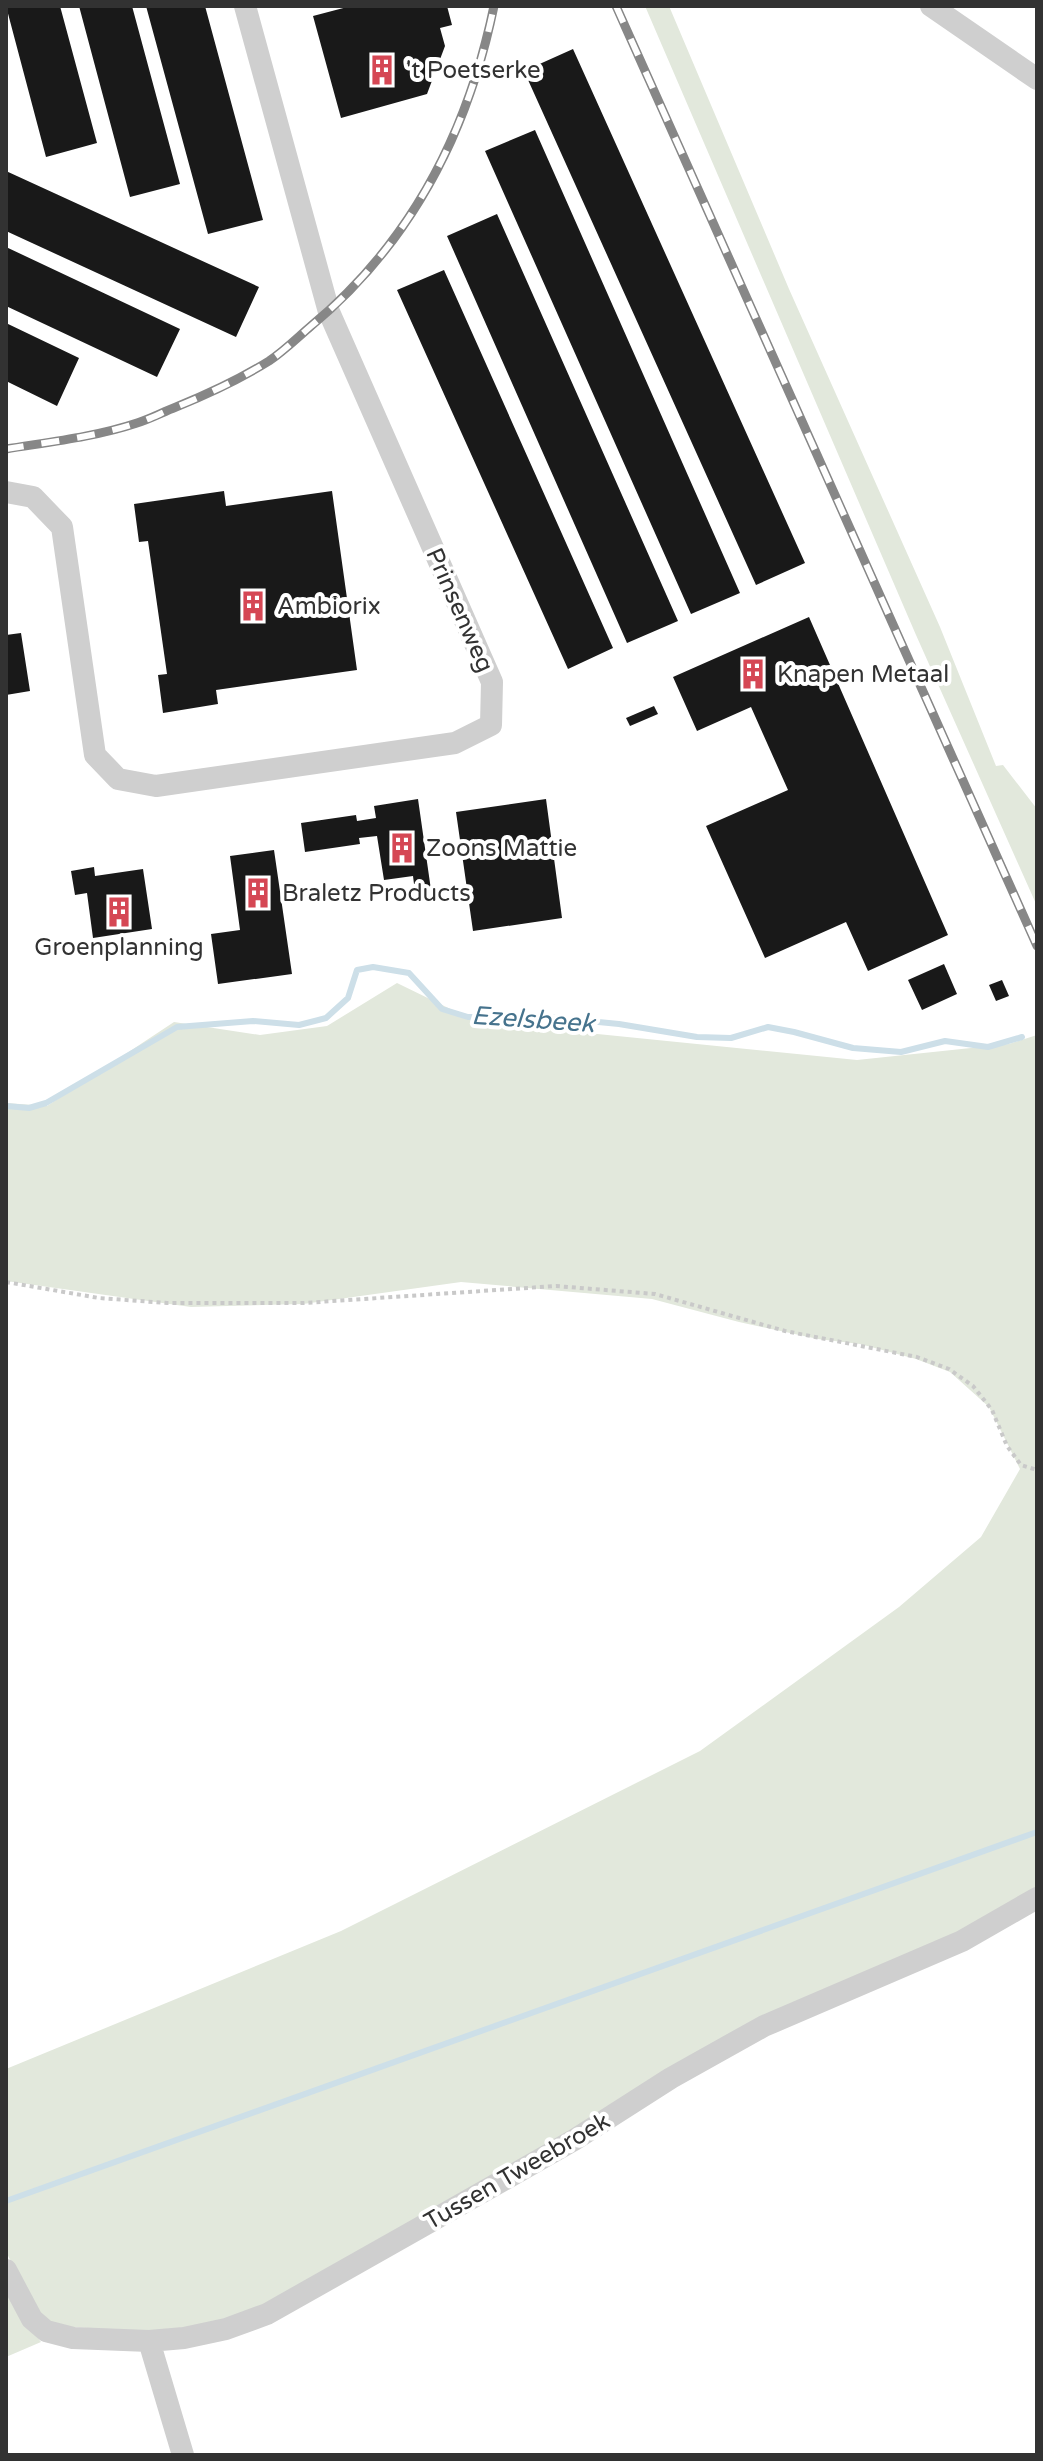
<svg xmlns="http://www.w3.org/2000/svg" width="1043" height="2461" font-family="'Varela Round',sans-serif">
	<rect width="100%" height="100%" fill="#fff"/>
	<!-- green -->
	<path fill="#e2e8dc" d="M645,6H669L789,289L940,627L996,766L1003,765L1037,809V906L916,635Z
		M397,983L477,1022L857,1060L1009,1044L1037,1035V1891L617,2106L267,2306L224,2323L157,2332L53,2326L40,2315L6,2252V2069L341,1931L700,1751L899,1607L981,1537L1020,1469L989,1407L950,1372L916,1359L860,1344L818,1339L739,1322L652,1299L461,1282L303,1304L191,1307L6,1281V1103L47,1106L174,1022L260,1035L327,1026Z
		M6,2289L19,2314L41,2342L6,2357Z"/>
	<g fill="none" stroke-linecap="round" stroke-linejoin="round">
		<!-- stream -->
		<path stroke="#cddfe8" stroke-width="6" d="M6,1106L29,1108L46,1103L177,1027L253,1021L299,1025L326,1018L348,998L357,970L373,967L409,973L442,1009L468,1017H547L619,1024L697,1037L731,1038L768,1027L794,1032L853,1048L901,1052L945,1041L988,1047L1022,1037
			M6,2201L1037,1832"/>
	</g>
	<!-- building -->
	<path fill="#191919" d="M6,6H60L97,143L46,157Z
		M79,6H132L180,184L130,197Z
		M146,6H205L263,220L208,234Z
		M351,6H447L452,25L440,28L445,46L427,94L341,118L313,16Z
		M573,49L805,563L756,585L524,71Z
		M535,130L740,593L691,614L485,151Z
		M6,171L259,287L236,337L6,231Z
		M497,214L678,621L627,643L447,236Z
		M6,247L180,329L157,377L6,306Z
		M444,270L613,648L568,669L397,290Z
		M6,323L79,358L57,406L6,381Z
		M224,491L226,506L332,491L357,670L216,690L218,704L163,713L158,675L167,674L148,541L139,542L134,504Z
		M809,617L948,935L868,971L846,922L765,958L706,826L788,790L751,707L697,731L673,677Z
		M21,633L30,691L6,695V635Z
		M654,706L658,714L630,726L626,718Z
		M418,799L431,890L415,892L413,876L384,880L377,836L359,838L360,844L305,852L301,823L356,815L357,821L376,818L374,806Z
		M546,799L562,918L473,931L456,812Z
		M274,850L292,974L218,984L211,934L240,930L230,856Z
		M94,867L95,876L143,869L152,929L93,938L87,893L75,895L71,871Z
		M944,964L957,994L922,1010L908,980Z
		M1002,980L1009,996L996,1001L989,985Z"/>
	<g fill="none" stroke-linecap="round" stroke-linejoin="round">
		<!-- path -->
		<path stroke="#c9c9c9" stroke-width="4" stroke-dasharray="4 4" stroke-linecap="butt" d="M6,1282L99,1298L167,1303H304L556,1286L655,1294L785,1331L917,1357L949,1369L973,1386L992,1410L1007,1446L1021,1465L1037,1470"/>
		<!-- minor -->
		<path stroke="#cfcfcf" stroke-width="22" d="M931,6L1037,79
			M6,492L33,497L62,527L95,755L118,779L156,786L455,743L491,725L492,682L329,312L245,6
			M6,2270L32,2319L46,2331L73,2338L149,2341L184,2338L226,2329L267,2314L421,2227L574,2140L671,2078L764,2026L962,1941L1037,1898
			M149,2341L183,2455"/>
		<!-- rail casing -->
		<g stroke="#878787" stroke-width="9">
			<path id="rail" d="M616,6L1037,946
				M6,449C49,442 95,437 137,423C150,419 163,412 176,407C208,394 240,379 269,361C284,351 297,338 311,326C411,243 468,132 494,6"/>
		</g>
		<!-- rail -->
		<use href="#rail" stroke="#fff" stroke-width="6" stroke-dasharray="18" stroke-linecap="butt"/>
	</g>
	<!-- icons -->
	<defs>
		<g id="building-bare" transform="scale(2.4)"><path d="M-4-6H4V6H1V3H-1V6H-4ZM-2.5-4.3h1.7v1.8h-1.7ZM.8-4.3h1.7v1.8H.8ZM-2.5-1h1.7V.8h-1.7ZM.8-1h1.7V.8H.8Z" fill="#d54754" stroke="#fff" stroke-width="2.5" paint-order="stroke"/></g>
	</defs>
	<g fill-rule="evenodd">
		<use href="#building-bare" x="382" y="70"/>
		<use href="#building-bare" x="253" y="606"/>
		<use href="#building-bare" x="753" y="674"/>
		<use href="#building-bare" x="402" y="848"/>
		<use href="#building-bare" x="258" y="893"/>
		<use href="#building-bare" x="119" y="912"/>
	</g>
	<g text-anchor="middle" stroke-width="8" stroke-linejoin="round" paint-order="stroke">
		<!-- poi labels -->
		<g font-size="24" fill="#323232" stroke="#fff" text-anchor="start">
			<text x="406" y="78">'t Poetserke</text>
			<text x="277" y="614">Ambiorix</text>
			<text x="777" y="682">Knapen Metaal</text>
			<text x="426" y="856">Zoons Mattie</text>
			<text x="282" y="901">Braletz Products</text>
			<text x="119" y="955" text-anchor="middle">Groenplanning</text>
		</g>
		<!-- street labels -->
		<g font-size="24" fill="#323232" stroke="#fff">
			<text transform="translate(460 610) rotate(66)" y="8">Prinsenweg</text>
			<text transform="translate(517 2171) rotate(-30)" y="8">Tussen Tweebroek</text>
		</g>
		<!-- water labels -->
		<g font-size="26" font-style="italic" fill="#46738d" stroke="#fff">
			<text transform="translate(533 1019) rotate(4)" y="9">Ezelsbeek</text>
		</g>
	</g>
	<!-- border -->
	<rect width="1043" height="2461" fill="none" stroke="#323232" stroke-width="16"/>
</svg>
